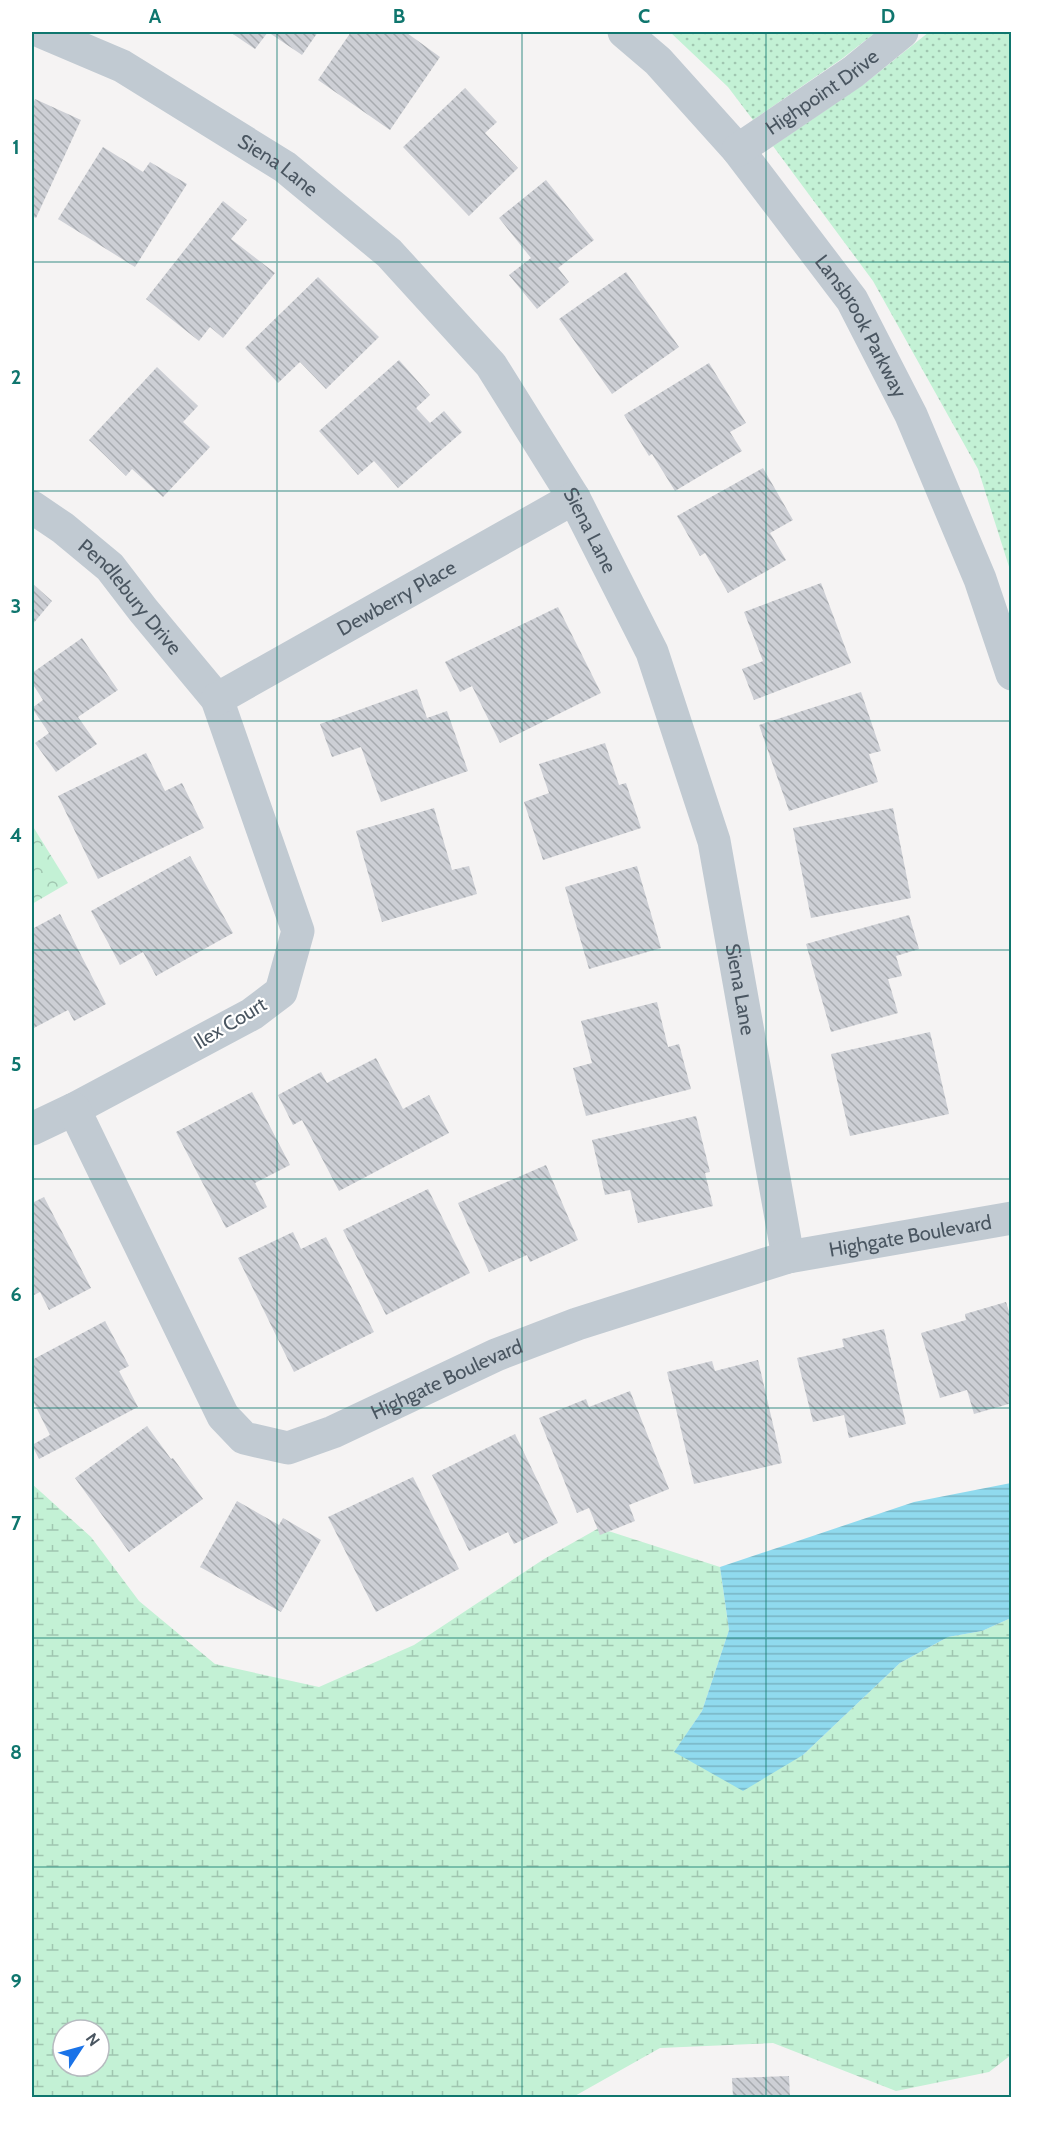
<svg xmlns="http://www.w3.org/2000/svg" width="1043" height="2129" font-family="Cabin,sans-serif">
	<defs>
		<pattern id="forest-crowns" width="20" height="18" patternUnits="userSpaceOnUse" patternTransform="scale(1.5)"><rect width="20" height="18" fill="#c3f1d5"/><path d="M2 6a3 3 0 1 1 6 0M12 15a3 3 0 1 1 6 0" fill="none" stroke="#a0c6b0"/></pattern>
		<pattern id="wetland-marsh" width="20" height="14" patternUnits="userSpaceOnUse" patternTransform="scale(1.5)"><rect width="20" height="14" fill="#c3f1d5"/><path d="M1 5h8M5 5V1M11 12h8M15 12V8" fill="none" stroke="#a0c6b0"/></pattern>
		<pattern id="park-dots" width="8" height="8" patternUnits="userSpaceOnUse" patternTransform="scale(1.5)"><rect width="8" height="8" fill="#c3f1d5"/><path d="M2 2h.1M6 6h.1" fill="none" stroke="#a0c6b0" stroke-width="1.8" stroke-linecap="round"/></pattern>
		<pattern id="water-rules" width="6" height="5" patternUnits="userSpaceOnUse" patternTransform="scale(1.5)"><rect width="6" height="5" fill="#90daee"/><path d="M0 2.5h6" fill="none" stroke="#78b4c4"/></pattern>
		<pattern id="building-back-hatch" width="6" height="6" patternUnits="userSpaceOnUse" patternTransform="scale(1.5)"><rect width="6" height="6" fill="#cdcfd5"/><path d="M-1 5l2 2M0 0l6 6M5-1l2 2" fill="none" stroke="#a8abb0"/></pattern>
	</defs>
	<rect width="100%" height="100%" fill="#f5f3f3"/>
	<!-- forest -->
	<path fill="url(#forest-crowns)" d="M32,825L68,883L32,904Z"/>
	<!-- wetland -->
	<path fill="url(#wetland-marsh)" fill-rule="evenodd" d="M32,1484L91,1537L139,1601L215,1664L319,1687L414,1645L544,1559L599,1528L720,1567L729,1630L702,1711L675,1751L803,1755L900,1663L948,1637L982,1631L1011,1618V2055L989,2072L896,2091L773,2043L660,2048L573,2097H32ZM63,2030H99V2066H63Z"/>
	<!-- park -->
	<path fill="url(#park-dots)" d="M670,32H876L843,58L753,120L728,87Z
		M929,32H1011V573L978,469L873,281L773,146L864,84Z"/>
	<!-- water -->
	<path fill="url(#water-rules)" d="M1011,1483V1618L982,1631L948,1637L900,1663L803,1755L743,1791L674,1752L702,1711L729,1630L720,1567L914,1502Z"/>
	<!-- building -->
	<path fill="url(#building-back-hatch)" d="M230,32H268L255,49Z
		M268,32H318L302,55Z
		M351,32H408L407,33L440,57L390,130L318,80Z
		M465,88L497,122L485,133L518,168L469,216L403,147Z
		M35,99L81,120L36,218L32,216V107Z
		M103,147L143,172L150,162L187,184L135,267L58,219Z
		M546,180L594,240L558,268L569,282L537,309L509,275L531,258L499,218Z
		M223,201L247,220L231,239L275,273L223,338L210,327L199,341L146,299Z
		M626,272L679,347L612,394L559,319Z
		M318,277L379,337L326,389L300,362L278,383L245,348Z
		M399,360L430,395L416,408L430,423L444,411L462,432L398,488L374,461L358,475L319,431Z
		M709,363L746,423L730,432L742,451L675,491L652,454L649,456L624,415Z
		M157,367L198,406L183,422L210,447L163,497L132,469L126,476L89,440Z
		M763,468L793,520L770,533L786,560L728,593L705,553L700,556L677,516Z
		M32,583L52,601L32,625Z
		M821,583L851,663L754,700L742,669L763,661L744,612Z
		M558,607L601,693L500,743L472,686L460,692L445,662Z
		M82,638L118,690L78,717L97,744L56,772L35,743L49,733L32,708L43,700L32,683V673Z
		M417,689L427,718L447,711L468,771L381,802L361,747L332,757L320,724Z
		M861,692L881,751L869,754L878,782L789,811L759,725Z
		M605,743L619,785L626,783L641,828L543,860L524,802L549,793L539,764Z
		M146,753L165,791L182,783L204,828L98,879L58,796Z
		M434,808L452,870L469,866L477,894L382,922L356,831Z
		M893,808L911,898L811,918L793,828Z
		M190,856L233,933L156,976L143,952L120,965L91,911Z
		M637,866L661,948L589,969L565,887Z
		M60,914L106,1004L74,1021L68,1010L32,1029V929Z
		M909,915L919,949L896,956L902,976L888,979L898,1013L831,1032L806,944Z
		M657,1002L668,1047L679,1044L691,1089L586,1116L573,1068L592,1063L581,1021Z
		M930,1032L949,1114L850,1136L831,1054Z
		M376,1058L403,1109L429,1095L449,1133L339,1191L302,1120L293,1125L278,1095L321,1072L327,1083Z
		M252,1092L290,1165L255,1183L267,1207L226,1228L176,1132Z
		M696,1116L710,1172L705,1173L713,1206L638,1223L630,1190L605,1195L592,1140Z
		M546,1165L578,1240L530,1262L527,1255L489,1272L458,1203Z
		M428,1189L470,1273L386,1315L343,1230Z
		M44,1197L91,1288L49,1310L40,1292L32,1296V1203Z
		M293,1232L301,1249L326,1237L374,1332L294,1372L238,1258Z
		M1006,1302L1012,1321V1403L974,1414L967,1390L940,1398L921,1333L966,1320L965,1314Z
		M105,1321L129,1366L119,1371L138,1407L39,1459L32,1445L50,1435L32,1399V1360Z
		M884,1329L906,1424L849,1438L844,1415L813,1422L797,1358L844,1347L842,1339Z
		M758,1360L782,1463L694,1484L667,1372L712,1361L715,1371Z
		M630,1391L669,1489L629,1505L635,1521L600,1535L589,1508L577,1513L539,1418L586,1399L589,1407Z
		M147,1426L171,1459L173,1458L203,1499L129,1552L75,1478Z
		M515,1434L558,1523L514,1544L508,1532L469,1551L432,1475Z
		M413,1477L459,1569L376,1612L328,1517Z
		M237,1501L279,1525L283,1518L321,1540L281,1612L200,1567Z
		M789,2076L790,2098H733L732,2078Z"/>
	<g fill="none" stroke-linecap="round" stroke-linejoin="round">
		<!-- minor -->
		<g stroke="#c1cad2" stroke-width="33">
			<path id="s1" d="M42,32L122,66L285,167L389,253L491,365L574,498L652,652L714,841L788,1257"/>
			<path id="s2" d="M624,32L658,61L738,150L852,300L911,415L980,579L1012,674"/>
			<path id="s3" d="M738,150L853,72L902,32"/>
			<path id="s4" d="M32,507L63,528L110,567L143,610L217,699L298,931L281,992L252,1014L74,1109L32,1129"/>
			<path id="s5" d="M217,699L574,498"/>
			<path id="s6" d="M74,1109L223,1416L244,1438L288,1448L333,1432L496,1355L577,1324L788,1257L1012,1218"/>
		</g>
	</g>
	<!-- grid -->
	<path fill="none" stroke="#0f766e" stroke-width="1.5" stroke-opacity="0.55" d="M277,32V2098M522,32V2098M766,32V2098M32,262H1012M32,491H1012M32,721H1012M32,950H1012M32,1179H1012M32,1408H1012M32,1638H1012M32,1867H1012"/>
	<g text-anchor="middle" stroke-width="4.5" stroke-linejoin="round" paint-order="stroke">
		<!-- street labels -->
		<g font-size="20" fill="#4a5661" stroke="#fff">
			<text dy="7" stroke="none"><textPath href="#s3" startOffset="102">Highpoint Drive</textPath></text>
			<text dy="7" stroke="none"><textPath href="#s1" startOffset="272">Siena Lane</textPath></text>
			<text dy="7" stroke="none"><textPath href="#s2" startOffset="380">Lansbrook Parkway</textPath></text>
			<text dy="7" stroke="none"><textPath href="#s1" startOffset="758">Siena Lane</textPath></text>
			<text dy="7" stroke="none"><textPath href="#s4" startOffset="134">Pendlebury Drive</textPath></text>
			<text dy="7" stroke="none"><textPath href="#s5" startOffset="206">Dewberry Place</textPath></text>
			<text dy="7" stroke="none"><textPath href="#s1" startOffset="1244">Siena Lane</textPath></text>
			<text transform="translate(230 1023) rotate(-31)" y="7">Ilex Court</text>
			<text dy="7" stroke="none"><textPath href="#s6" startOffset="1077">Highgate Boulevard</textPath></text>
			<text dy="7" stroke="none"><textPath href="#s6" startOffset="590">Highgate Boulevard</textPath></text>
		</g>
	</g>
	<!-- border -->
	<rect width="1043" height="2129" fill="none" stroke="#ffffff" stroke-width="66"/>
	<!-- north arrow -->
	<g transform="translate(81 2048) rotate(54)"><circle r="28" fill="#ffffff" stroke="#b7bbc0" stroke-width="1.5"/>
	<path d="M0-4.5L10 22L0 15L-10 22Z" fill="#1a73e8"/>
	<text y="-9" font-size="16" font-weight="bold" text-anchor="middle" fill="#4a5661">N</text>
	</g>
	<rect x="33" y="33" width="977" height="2063" fill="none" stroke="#0f766e" stroke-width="2"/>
	<g font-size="20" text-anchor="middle" font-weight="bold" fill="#0f766e">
		<text x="155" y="23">A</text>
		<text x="399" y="23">B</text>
		<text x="644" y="23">C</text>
		<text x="888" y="23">D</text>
		<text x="16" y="154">1</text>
		<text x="16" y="384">2</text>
		<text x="16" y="613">3</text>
		<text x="16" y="842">4</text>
		<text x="16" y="1071">5</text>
		<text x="16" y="1301">6</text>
		<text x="16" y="1530">7</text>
		<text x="16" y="1759">8</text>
		<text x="16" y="1988">9</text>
	</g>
</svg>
